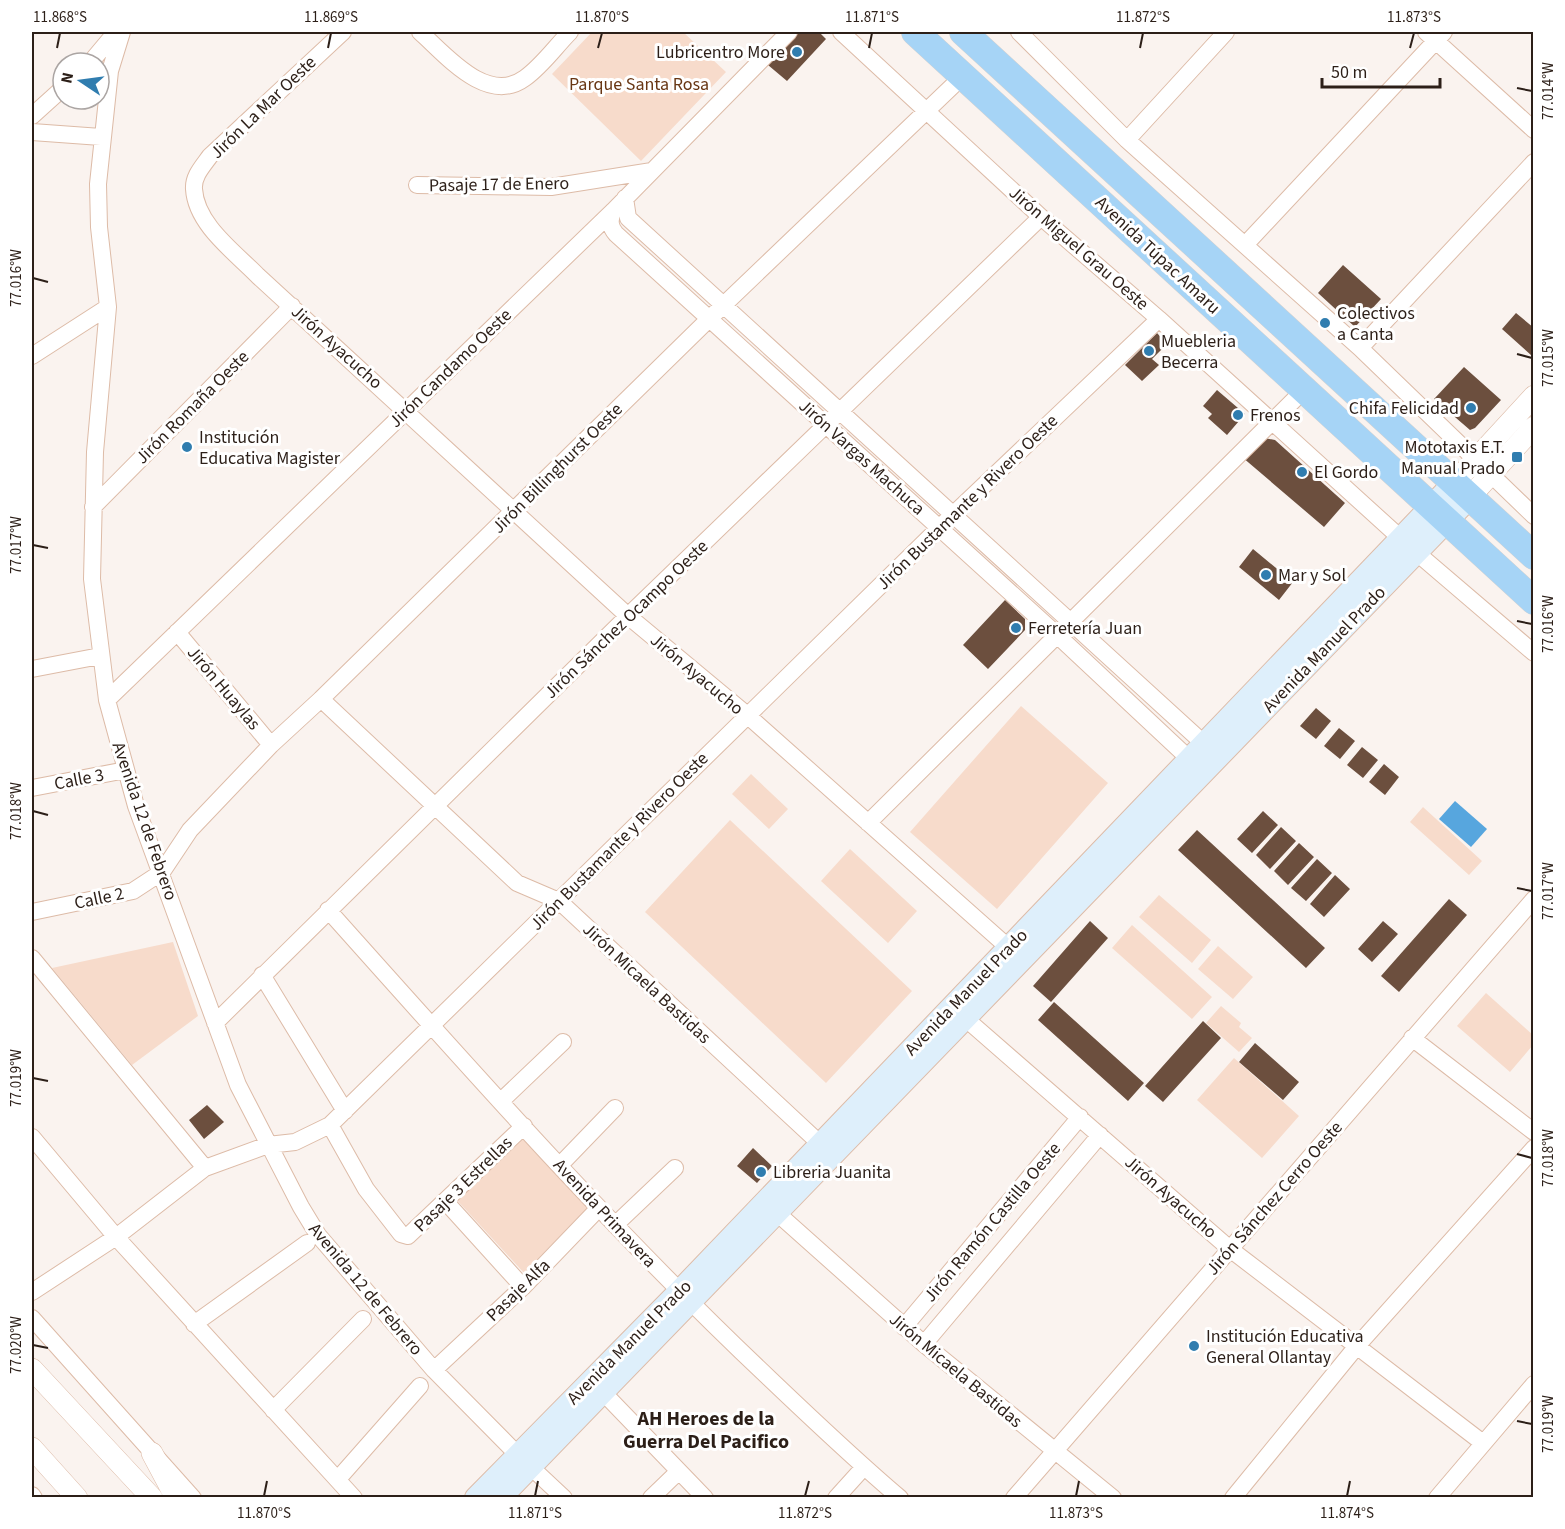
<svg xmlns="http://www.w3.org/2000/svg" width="1565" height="1529" font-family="'Source Sans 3',sans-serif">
	<rect width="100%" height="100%" fill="#faf3ef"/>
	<!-- green -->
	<path fill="#f7dbcb" d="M592,32H683L726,72L641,161L552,74Z
		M1021,706L1108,783L997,909L910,832Z
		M751,774L788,809L769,829L732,794Z
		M1423,807L1482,861L1469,875L1410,822Z
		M730,820L912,991L826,1083L645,912Z
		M850,849L917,911L888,943L821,881Z
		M1159,895L1211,940L1192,963L1139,917Z
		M1132,925L1212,997L1192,1019L1112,948Z
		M173,942L198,1016L132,1065L52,968Z
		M1218,946L1253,977L1233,999L1198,969Z
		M1486,993L1533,1035V1045L1510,1072L1457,1026Z
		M1221,1006L1241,1023L1239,1027L1252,1038L1239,1052L1206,1023Z
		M1234,1058L1299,1116L1262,1158L1197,1100Z
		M524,1132L589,1206L524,1273L455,1198Z"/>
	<!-- water -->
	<path fill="#57a6de" d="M1455,801L1487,829L1471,847L1439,819Z"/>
	<!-- building -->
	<path fill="#6c4f3e" d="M799,32H819L826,39L787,81L768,65Z
		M1343,265L1381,299L1355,327L1318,293Z
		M1516,313L1534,328L1532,356L1502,329Z
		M1157,333L1167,344L1152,359L1159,365L1142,381L1125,365Z
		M1464,367L1501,400L1475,428L1470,430L1434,399Z
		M1217,390L1245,414L1227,435L1208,418L1212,414L1203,406Z
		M1264,438L1275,440L1345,503L1324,527L1242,457Z
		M1253,549L1293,582L1279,600L1239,567Z
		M1005,600L1025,619V630L988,669L963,645Z
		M1316,708L1331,721L1316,739L1300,726Z
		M1339,728L1355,741L1340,759L1324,746Z
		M1362,747L1378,760L1363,778L1347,765Z
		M1384,764L1399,777L1385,795L1369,782Z
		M1263,811L1278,825L1252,853L1237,839Z
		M1281,827L1296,841L1270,869L1256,855Z
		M1197,830L1325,948L1306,968L1178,850Z
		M1299,843L1314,857L1288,885L1274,871Z
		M1317,859L1332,873L1306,901L1291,888Z
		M1335,875L1350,889L1324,917L1310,904Z
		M1449,899L1467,915L1399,992L1381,976Z
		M1090,921L1108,938L1051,1002L1033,986Z
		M1383,921L1398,934L1372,962L1358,949Z
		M1054,1002L1144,1083L1128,1101L1038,1020Z
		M1203,1021L1221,1038L1163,1102L1145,1086Z
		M1255,1043L1299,1082L1283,1100L1239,1062Z
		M207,1105L224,1122L204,1139L189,1120Z
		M753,1148L772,1166L757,1183L737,1166Z"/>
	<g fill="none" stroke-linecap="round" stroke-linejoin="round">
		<!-- minor casing -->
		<g stroke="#ddbba7" stroke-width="18">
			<path id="minor" d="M122,32L110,71L98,184L99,227L108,307L95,452L92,579L107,700L136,806L238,1085L301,1207L318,1235L434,1370L518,1455L564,1498
				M343,32L210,156C203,166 193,176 194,189C196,225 236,253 258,276L628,616L747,715L1009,948
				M420,32C445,54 487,106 525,78C542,66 556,46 570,32
				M841,32L1041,217L1159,319L1417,553L1534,653
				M1019,32L1127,140L1360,348L1534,516
				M1426,32L1534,130
				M90,63L116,32
				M32,116L63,88
				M32,132L101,137
				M1127,140L1226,32
				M417,185L551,187L652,171
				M625,198L628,218L1212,751
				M613,211C610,220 609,226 616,234L1056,634L1198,767
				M1245,245L1444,32
				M1360,348L1534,162
				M32,356L108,307
				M93,507L292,306
				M177,632L271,745
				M32,669L100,656
				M321,699L517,883L559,901L829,1152
				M107,700L613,211L789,32
				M32,788L126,770
				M868,823L1304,390
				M328,910C471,1070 613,1231 769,1378C812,1419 855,1460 900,1498
				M32,912L133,891L162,872L190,830L271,745L321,699L709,319L964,75
				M32,958L205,1168
				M262,975L345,1111
				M958,1012L1230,1249L1483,1443
				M215,1023L628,616L1041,217
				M1412,1038L1534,1132
				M501,1101L563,1042
				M330,1125L366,1189L401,1234L408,1236L524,1126
				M32,1137L116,1237L354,1498
				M560,1165L615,1108
				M445,1201L523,1287
				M777,1213L924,1344L1113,1498
				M615,1225L675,1168
				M32,1292L116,1237L205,1168L268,1145L295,1142L330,1125L939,528L1159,319
				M32,1318L193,1498
				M194,1324L307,1243
				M904,1327L1080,1117
				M924,1344L1100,1135
				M434,1370L523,1287L599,1208
				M595,1384L705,1498
				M273,1410L363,1319
				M338,1479L420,1386
				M32,1495L34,1498
				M651,1498L679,1471
				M836,1498L864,1467
				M1014,1498L1534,899
				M1233,1498L1357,1346L1534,1148
				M1437,1498L1534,1384"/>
		</g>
		<!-- tertiary casing -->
		<g stroke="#ddbba7" stroke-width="22">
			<path id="tertiary" d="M1454,483L1534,396
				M1469,498L1534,427
				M32,1369L152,1498
				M32,1448L77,1498
				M152,1453L176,1498"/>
		</g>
		<!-- secondary casing -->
		<g stroke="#ddbba7" stroke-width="24">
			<path id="secondary" d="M476,1498L679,1292L1454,483
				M500,1498L1469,498"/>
		</g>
		<!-- trunk casing -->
		<g stroke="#d5d2d1" stroke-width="28">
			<path id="trunk" d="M915,32L1534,601
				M963,32L1534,556"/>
		</g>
		<!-- minor -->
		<use href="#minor" stroke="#fff" stroke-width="16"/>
		<!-- tertiary -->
		<use href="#tertiary" stroke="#fff" stroke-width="21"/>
		<!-- secondary -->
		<use href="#secondary" stroke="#deeffb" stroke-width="22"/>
		<!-- trunk -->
		<use href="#trunk" stroke="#a6d4f6" stroke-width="27"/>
	</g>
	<!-- ticks -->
	<path fill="none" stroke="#2c1f18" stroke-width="2" d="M57,48L60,33M328,48L331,33M598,48L602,33M869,48L872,33M1140,48L1143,33M1410,48L1414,33M1517,88L1532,91M33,278L48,282M1517,354L1532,358M33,545L48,548M1517,621L1532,624M33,811L48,815M1517,888L1532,891M33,1078L48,1081M1517,1154L1532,1158M33,1345L48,1348M1517,1421L1532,1424M264,1496L267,1481M535,1496L538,1481M805,1496L809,1481M1076,1496L1079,1481M1347,1496L1350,1481"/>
	<!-- markers -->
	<g fill="#307daf" stroke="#fff" stroke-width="2">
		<circle cx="797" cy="52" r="6"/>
		<circle cx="1325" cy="323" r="6"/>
		<circle cx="1149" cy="351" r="6"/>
		<circle cx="1471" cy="408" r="6"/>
		<circle cx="1238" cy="415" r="6"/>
		<circle cx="187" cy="447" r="6"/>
		<rect x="1511" y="451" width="12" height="12" rx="3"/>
		<circle cx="1302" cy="472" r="6"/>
		<circle cx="1266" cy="575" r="6"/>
		<circle cx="1016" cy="628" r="6"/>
		<circle cx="761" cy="1172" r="6"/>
		<circle cx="1194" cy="1346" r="6"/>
	</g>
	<g text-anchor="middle" stroke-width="6" stroke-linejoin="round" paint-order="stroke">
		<!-- poi labels -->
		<g font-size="18" fill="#2c1f18" stroke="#fff" text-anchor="start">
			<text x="785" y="58" text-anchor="end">Lubricentro More</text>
			<text x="1337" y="319">Colectivos<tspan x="1337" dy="21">a Canta</tspan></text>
			<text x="1161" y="347">Muebleria<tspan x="1161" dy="21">Becerra</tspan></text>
			<text x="1459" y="414" text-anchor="end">Chifa Felicidad</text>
			<text x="1250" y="421">Frenos</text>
			<text x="199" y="443">Institución<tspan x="199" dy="21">Educativa Magister</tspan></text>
			<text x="1505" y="453" text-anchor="end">Mototaxis E.T.<tspan x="1505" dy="21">Manual Prado</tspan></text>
			<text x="1314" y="478">El Gordo</text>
			<text x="1278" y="581">Mar y Sol</text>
			<text x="1028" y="634">Ferretería Juan</text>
			<text x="773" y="1178">Libreria Juanita</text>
			<text x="1206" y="1342">Institución Educativa<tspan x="1206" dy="21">General Ollantay</tspan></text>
		</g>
		<!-- park labels -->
		<g font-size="18" fill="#683613" stroke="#fff">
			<text x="639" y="90">Parque Santa Rosa</text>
		</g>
		<!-- street labels -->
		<g font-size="18" fill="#2c1f18" stroke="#fff">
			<text transform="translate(263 107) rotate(-44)" y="6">Jirón La Mar Oeste</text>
			<text transform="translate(499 184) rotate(-1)" y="6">Pasaje 17 de Enero</text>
			<text transform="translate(1079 248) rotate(41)" y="6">Jirón Miguel Grau Oeste</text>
			<text transform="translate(1158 255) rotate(43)" y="6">Avenida Túpac Amaru</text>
			<text transform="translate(337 347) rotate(42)" y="6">Jirón Ayacucho</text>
			<text transform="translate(450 368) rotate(-44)" y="6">Jirón Candamo Oeste</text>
			<text transform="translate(192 407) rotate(-45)" y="6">Jirón Romaña Oeste</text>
			<text transform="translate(862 457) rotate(42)" y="6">Jirón Vargas Machuca</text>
			<text transform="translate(557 468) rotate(-45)" y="6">Jirón Billinghurst Oeste</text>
			<text transform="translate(967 502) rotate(-44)" y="6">Jirón Bustamante y Rivero Oeste</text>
			<text transform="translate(626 619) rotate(-44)" y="6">Jirón Sánchez Ocampo Oeste</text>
			<text transform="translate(1324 649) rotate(-46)" y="6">Avenida Manuel Prado</text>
			<text transform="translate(697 674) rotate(40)" y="6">Jirón Ayacucho</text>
			<text transform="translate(224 688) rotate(50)" y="6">Jirón Huaylas</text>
			<text transform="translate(79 779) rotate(-11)" y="6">Calle 3</text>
			<text transform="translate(145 821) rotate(71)" y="6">Avenida 12 de Febrero</text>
			<text transform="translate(619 841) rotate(-45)" y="6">Jirón Bustamante y Rivero Oeste</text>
			<text transform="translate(99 898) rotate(-12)" y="6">Calle 2</text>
			<text transform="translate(647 983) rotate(43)" y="6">Jirón Micaela Bastidas</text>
			<text transform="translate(966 992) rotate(-46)" y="6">Avenida Manuel Prado</text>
			<text transform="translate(463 1184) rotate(-44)" y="6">Pasaje 3 Estrellas</text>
			<text transform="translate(1171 1197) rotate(41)" y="6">Jirón Ayacucho</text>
			<text transform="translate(1274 1198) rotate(-49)" y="6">Jirón Sánchez Cerro Oeste</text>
			<text transform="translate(605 1213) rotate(47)" y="6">Avenida Primavera</text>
			<text transform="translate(992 1222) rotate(-50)" y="6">Jirón Ramón Castilla Oeste</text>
			<text transform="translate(366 1289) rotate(50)" y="6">Avenida 12 de Febrero</text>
			<text transform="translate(518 1290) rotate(-44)" y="6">Pasaje Alfa</text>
			<text transform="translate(629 1342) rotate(-45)" y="6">Avenida Manuel Prado</text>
			<text transform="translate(956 1370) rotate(40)" y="6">Jirón Micaela Bastidas</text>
		</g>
		<!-- neighbourhood labels -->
		<g font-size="20" font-weight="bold" fill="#2c1f18" stroke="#fff">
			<text x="706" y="1425">AH Heroes de la<tspan x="706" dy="23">Guerra Del Pacifico</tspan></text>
		</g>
	</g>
	<!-- border -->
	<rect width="1565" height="1529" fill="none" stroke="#ffffff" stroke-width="66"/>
	<!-- north arrow -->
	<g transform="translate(81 81) rotate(283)"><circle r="28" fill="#ffffff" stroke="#aba5a3" stroke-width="1.5"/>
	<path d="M0-4.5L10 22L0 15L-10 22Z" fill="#307daf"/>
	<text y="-9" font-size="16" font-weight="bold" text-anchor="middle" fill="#2c1f18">N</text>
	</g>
	<!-- scale -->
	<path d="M1322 78v9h118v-9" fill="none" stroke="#2c1f18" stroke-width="3"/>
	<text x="1331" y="78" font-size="18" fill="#2c1f18" stroke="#ffffff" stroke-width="4.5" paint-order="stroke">50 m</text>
	<rect x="33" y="33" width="1499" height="1463" fill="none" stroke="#2c1f18" stroke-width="2"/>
	<g font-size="15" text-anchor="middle" fill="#2c1f18">
		<text x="60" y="22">11.868°S</text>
		<text x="331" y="22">11.869°S</text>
		<text x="602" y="22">11.870°S</text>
		<text x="872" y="22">11.871°S</text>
		<text x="1143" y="22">11.872°S</text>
		<text x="1414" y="22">11.873°S</text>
		<text transform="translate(1548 91) rotate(-90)" y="5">77.014°W</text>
		<text transform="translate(16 278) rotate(-90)" y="5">77.016°W</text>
		<text transform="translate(1548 358) rotate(-90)" y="5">77.015°W</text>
		<text transform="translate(16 545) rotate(-90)" y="5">77.017°W</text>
		<text transform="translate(1548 624) rotate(-90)" y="5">77.016°W</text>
		<text transform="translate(16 811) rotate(-90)" y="5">77.018°W</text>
		<text transform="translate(1548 891) rotate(-90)" y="5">77.017°W</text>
		<text transform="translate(16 1078) rotate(-90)" y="5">77.019°W</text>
		<text transform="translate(1548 1158) rotate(-90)" y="5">77.018°W</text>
		<text transform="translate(16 1345) rotate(-90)" y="5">77.020°W</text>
		<text transform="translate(1548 1424) rotate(-90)" y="5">77.019°W</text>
		<text x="264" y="1518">11.870°S</text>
		<text x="535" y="1518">11.871°S</text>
		<text x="805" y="1518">11.872°S</text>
		<text x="1076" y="1518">11.873°S</text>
		<text x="1347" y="1518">11.874°S</text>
	</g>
</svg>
